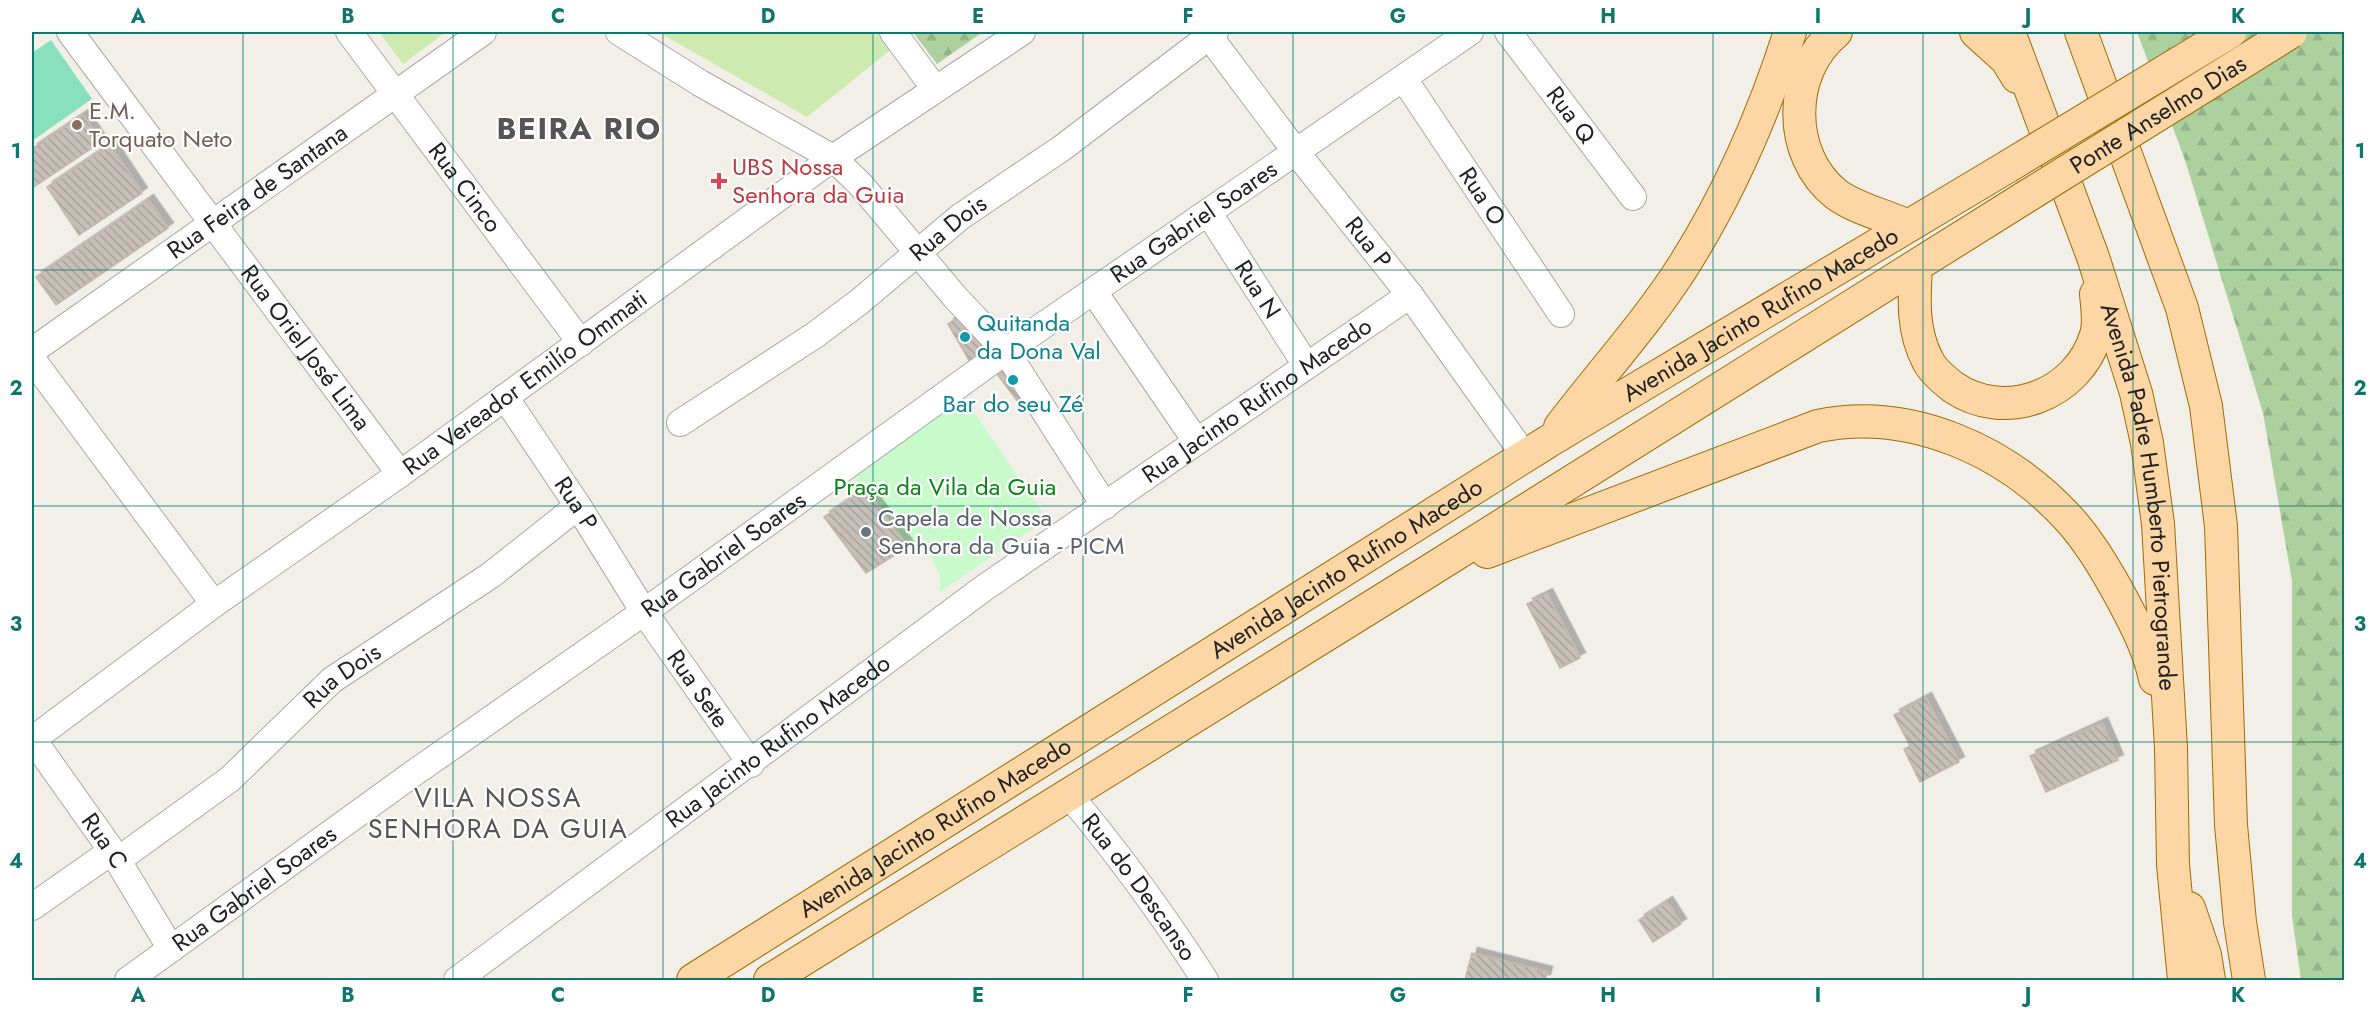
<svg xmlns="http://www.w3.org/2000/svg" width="2376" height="1012" font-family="Jost,sans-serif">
	<defs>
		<pattern id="forest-firs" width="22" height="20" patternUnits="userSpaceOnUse" patternTransform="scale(1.5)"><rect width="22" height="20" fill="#add19e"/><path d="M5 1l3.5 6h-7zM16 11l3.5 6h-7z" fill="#95b388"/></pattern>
		<pattern id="building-back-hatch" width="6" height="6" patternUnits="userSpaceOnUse" patternTransform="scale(1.5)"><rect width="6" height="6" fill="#c7bfb8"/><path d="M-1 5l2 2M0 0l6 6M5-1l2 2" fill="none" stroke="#aba49e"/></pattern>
		<filter id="shadow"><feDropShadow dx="5.5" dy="-5.5" stdDeviation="0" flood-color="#0004"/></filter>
	</defs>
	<rect width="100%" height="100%" fill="#f2efe9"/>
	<!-- grass -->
	<path fill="#cdebb0" d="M379,32H446L403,64Z
		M658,32H881L893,48L807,117Z"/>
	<!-- forest -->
	<path fill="url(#forest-firs)" d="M913,32H983L937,64Z
		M2137,32H2344V980H2301L2292,916V581L2263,413L2185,160Z"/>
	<!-- park -->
	<path fill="#c8facc" d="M963,396L1047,519L940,592V576L930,555L915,545L896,539L850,472Z"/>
	<!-- pitch -->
	<path fill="#88e0be" d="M51,40L92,99L32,141V53Z"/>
	<!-- building -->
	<path fill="url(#building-back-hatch)" stroke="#c4b6ab" stroke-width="1.5" filter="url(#shadow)" d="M83,115L101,142L32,188V149Z
		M110,145L142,193L79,235L47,187Z
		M148,200L168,228L56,305L36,277Z
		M962,315L984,349L970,362L948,324Z
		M1011,363L1028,403L1021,406L997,374Z
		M865,489L908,547L866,573L824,517Z
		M1547,594L1580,658L1560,668L1527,604Z
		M1926,698L1959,762L1920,782L1904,749L1910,746L1894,715Z
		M2102,723L2118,760L2046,792L2030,756Z
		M1667,902L1681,924L1653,942L1639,920Z
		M1472,953L1547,972L1545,980H1465Z"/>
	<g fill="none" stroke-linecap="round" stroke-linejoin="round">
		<!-- minor casing -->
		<g stroke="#a9a9a9" stroke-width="28">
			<g id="minor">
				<path id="s1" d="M70,32L400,474"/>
				<path id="s2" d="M349,32L581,343"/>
				<path d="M619,32L700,83L833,158L860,184L955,297L1006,351L1105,506"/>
				<path d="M893,32L935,89"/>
				<path id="s3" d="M1206,32L1296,152L1410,295L1525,456"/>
				<path id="s4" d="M1508,32L1633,197"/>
				<path id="s5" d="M1404,79L1561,314"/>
				<path id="s6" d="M1208,212L1306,365"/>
				<path d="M1094,292L1196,441"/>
				<path id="s7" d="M32,351L483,32"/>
				<path d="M32,359L214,604"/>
				<path id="s8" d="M505,397L578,506L644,612L751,764"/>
				<path id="s9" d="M680,423L815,335L859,302L960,217L1062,148L1215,32"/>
				<path id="s10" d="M32,738L112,851L171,949"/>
				<path id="s11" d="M32,740L214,604L400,474L833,158L1022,32"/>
				<path id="s12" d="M1069,795C1119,854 1163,915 1205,980"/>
				<path id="s13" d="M118,860L230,779L332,680L491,575L578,506"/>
				<path d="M32,907L112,851"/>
				<path id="s14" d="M128,980L414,773L644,612L1006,351L1470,32"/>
				<path id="s15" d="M457,980L984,588L1410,295"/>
			</g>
		</g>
		<!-- major casing -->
		<g stroke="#a06b00" stroke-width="34">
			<g id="major">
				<path d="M1836,32C1787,72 1787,155 1836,194C1856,209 1885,215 1908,226"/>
				<path d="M1976,32L2006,59L2017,77"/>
				<path id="s16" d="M2009,32L2093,257L2136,393L2147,443L2158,524L2171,748L2173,865L2184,980"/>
				<path d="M2081,32L2182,308L2206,406L2221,526L2231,825L2240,922L2249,980"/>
				<path d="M1916,267C1914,300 1912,331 1928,361C1933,371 1944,380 1953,387C2005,423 2078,395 2096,335C2100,322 2097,307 2096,294"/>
				<path d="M1560,427C1600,374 1646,324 1682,268C1728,196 1764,113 1790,32"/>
				<path d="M1487,552L1818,426C1910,407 2006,450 2069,519C2090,542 2107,571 2122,599C2136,625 2149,650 2155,679"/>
				<path d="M2189,908L2205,955L2209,980"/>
				<path id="s17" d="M693,980L1549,441L2007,167"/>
				<path d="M770,980L1421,576L2024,198"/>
			</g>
		</g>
		<!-- minor -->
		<use href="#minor" stroke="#fff" stroke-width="26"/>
		<!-- major -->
		<use href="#major" stroke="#fcd6a4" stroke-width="32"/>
		<!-- major-bridge casing -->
		<g stroke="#a06b00" stroke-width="34" stroke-linecap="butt">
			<g id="major-bridge">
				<path d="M2007,167L2230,32"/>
				<path id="s18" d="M2024,198L2291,32"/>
			</g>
		</g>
		<!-- major-bridge -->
		<use href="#major-bridge" stroke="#fcd6a4" stroke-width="32"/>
	</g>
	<!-- grid -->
	<path fill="none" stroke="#0f766e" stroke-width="1.5" stroke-opacity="0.55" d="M243,32V980M453,32V980M663,32V980M873,32V980M1083,32V980M1293,32V980M1503,32V980M1713,32V980M1923,32V980M2133,32V980M32,270H2344M32,506H2344M32,742H2344"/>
	<!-- markers -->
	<circle fill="#8d6e63" stroke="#fff" stroke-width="2" cx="77" cy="125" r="6"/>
	<path fill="#e0444e" stroke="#fff" stroke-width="2" d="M716 172h6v6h6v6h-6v6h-6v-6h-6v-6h6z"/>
	<g fill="#0f9aa8" stroke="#fff" stroke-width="2">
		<circle cx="965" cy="337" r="6"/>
		<circle cx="1013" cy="380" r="6"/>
	</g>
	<circle fill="#6b7280" stroke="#fff" stroke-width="2" cx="866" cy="532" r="6"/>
	<g text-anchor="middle" stroke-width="4.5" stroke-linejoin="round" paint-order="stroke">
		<!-- education labels -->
		<g font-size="24" fill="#785e54" stroke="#fff" text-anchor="start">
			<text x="89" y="119">E.M.<tspan x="89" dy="28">Torquato Neto</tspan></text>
		</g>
		<!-- street labels -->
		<g font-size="24" fill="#222" stroke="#fff">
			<text dy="8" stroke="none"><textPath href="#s4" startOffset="104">Rua Q</textPath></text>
			<text dy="8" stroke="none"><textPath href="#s18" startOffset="158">Ponte Anselmo Dias</textPath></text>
			<text dy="8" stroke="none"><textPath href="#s2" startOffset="194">Rua Cinco</textPath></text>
			<text dy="8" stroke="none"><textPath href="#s7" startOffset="276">Rua Feira de Santana</textPath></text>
			<text dy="8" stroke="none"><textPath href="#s5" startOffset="141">Rua O</textPath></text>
			<text dy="8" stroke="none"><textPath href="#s14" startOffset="1308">Rua Gabriel Soares</textPath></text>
			<text dy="8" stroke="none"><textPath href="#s9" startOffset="332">Rua Dois</textPath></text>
			<text dy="8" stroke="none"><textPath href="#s3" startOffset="266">Rua P</textPath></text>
			<text dy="8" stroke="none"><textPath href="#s6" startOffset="92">Rua N</textPath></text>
			<text dy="8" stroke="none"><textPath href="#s17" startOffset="1258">Avenida Jacinto Rufino Macedo</textPath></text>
			<text dy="8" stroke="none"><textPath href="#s1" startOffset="394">Rua Oriel José Lima</textPath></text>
			<text dy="8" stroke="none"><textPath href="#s11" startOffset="609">Rua Vereador Emilío Ommati</textPath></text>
			<text dy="8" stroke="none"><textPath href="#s15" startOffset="988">Rua Jacinto Rufino Macedo</textPath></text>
			<text dy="8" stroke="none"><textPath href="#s16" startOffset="486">Avenida Padre Humberto Pietrogrande</textPath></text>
			<text dy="8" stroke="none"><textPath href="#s8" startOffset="128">Rua P</textPath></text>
			<text dy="8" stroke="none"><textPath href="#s14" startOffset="732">Rua Gabriel Soares</textPath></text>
			<text dy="8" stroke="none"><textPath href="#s17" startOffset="772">Avenida Jacinto Rufino Macedo</textPath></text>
			<text dy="8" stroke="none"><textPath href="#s13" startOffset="291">Rua Dois</textPath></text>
			<text dy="8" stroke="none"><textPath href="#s8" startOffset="350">Rua Sete</textPath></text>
			<text dy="8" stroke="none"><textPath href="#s15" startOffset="400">Rua Jacinto Rufino Macedo</textPath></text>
			<text dy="8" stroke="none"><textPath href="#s17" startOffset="286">Avenida Jacinto Rufino Macedo</textPath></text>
			<text dy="8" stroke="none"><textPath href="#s10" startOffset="126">Rua C</textPath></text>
			<text dy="8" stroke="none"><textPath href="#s12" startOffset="116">Rua do Descanso</textPath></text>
			<text dy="8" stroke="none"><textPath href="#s14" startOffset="156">Rua Gabriel Soares</textPath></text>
		</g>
		<!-- health labels -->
		<g font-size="24" fill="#be3a42" stroke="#fff" text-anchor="start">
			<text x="732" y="175">UBS Nossa<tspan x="732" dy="28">Senhora da Guia</tspan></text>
		</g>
		<!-- culture labels -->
		<g font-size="24" fill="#0d838f" stroke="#fff" text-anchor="start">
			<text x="977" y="331">Quitanda<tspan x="977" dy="28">da Dona Val</tspan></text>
			<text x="1013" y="412" text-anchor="middle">Bar do seu Zé</text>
		</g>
		<!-- park labels -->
		<g font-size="24" fill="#0c8416" stroke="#fff">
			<text x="945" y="495">Praça da Vila da Guia</text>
		</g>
		<!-- worship labels -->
		<g font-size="24" fill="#5b616d" stroke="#fff" text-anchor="start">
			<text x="878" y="526">Capela de Nossa<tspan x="878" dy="28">Senhora da Guia - PICM</tspan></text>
		</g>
		<!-- quarter labels -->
		<g font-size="27" letter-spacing="1.5" fill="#555" stroke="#fff">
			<text x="498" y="807">VILA NOSSA<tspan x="498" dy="31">SENHORA DA GUIA</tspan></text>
		</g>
		<!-- district labels -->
		<g font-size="30" font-weight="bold" letter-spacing="1.5" fill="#555" stroke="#fff">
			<text x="579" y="139">BEIRA RIO</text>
		</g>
	</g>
	<!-- border -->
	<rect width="2376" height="1012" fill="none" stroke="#ffffff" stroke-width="66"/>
	<rect x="33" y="33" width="2310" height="946" fill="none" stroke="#0f766e" stroke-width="2"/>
	<g font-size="20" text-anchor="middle" font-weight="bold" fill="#0f766e">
		<text x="138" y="23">A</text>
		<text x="348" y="23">B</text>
		<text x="558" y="23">C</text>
		<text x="768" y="23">D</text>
		<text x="978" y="23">E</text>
		<text x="1188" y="23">F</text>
		<text x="1398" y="23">G</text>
		<text x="1608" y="23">H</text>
		<text x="1818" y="23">I</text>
		<text x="2028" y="23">J</text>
		<text x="2238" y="23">K</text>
		<text x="16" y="158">1</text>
		<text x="2360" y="158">1</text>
		<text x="16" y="395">2</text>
		<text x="2360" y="395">2</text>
		<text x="16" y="631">3</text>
		<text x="2360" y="631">3</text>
		<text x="16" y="868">4</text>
		<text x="2360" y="868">4</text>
		<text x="138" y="1002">A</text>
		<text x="348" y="1002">B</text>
		<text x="558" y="1002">C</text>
		<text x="768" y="1002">D</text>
		<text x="978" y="1002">E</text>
		<text x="1188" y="1002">F</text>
		<text x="1398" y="1002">G</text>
		<text x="1608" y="1002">H</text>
		<text x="1818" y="1002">I</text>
		<text x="2028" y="1002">J</text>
		<text x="2238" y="1002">K</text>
	</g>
</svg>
